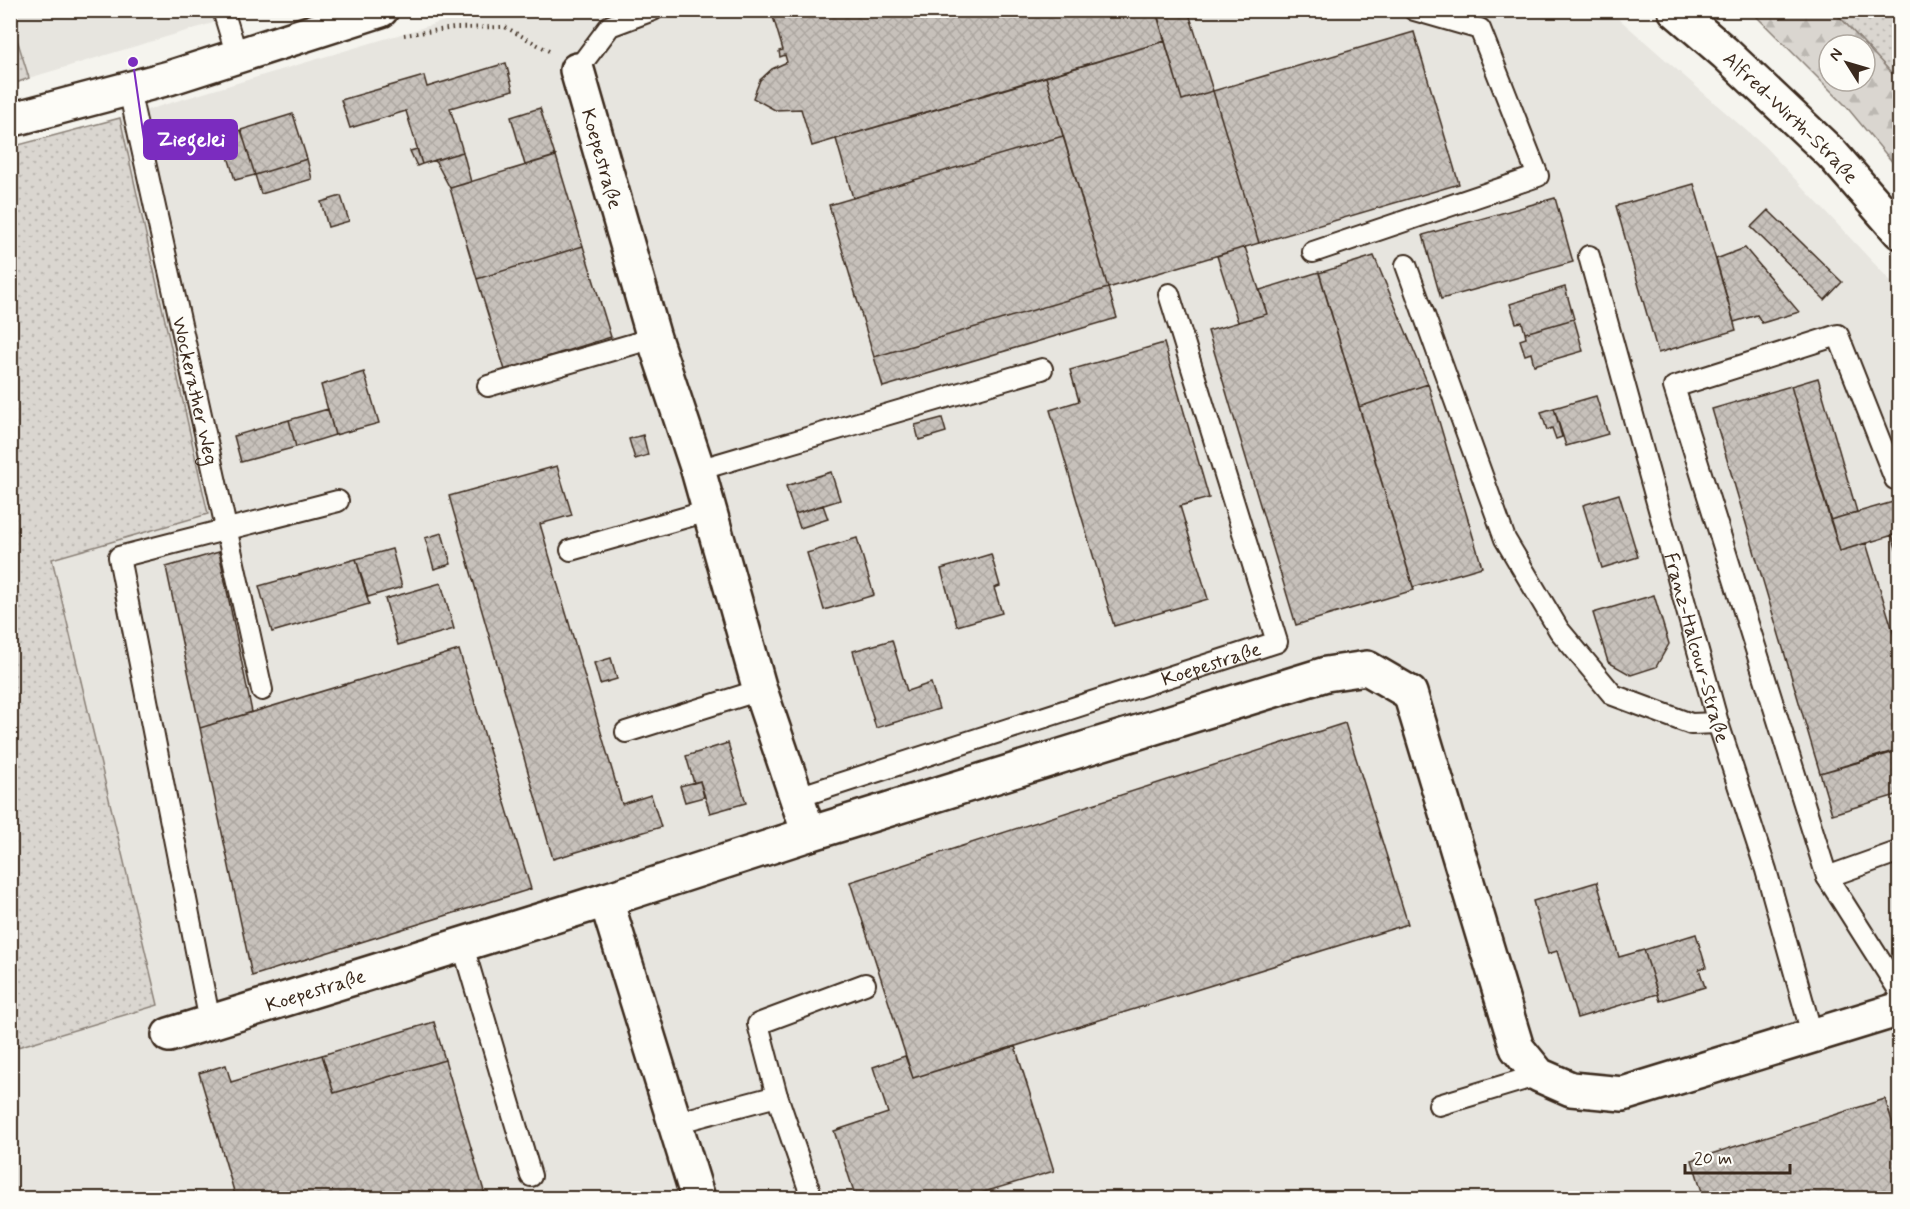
<svg xmlns="http://www.w3.org/2000/svg" width="1910" height="1209" font-family="Mynerve,sans-serif">
	<defs>
		<pattern id="grass-dots" width="8" height="8" patternUnits="userSpaceOnUse" patternTransform="scale(1.5)"><rect width="8" height="8" fill="#dad6d0"/><path d="M2 2h.1M6 6h.1" fill="none" stroke="#bcb8b2" stroke-width="1.8" stroke-linecap="round"/></pattern>
		<pattern id="forest-firs" width="22" height="20" patternUnits="userSpaceOnUse" patternTransform="scale(1.5)"><rect width="22" height="20" fill="#dad6d0"/><path d="M5 1l3.5 6h-7zM16 11l3.5 6h-7z" fill="#bcb8b2"/></pattern>
		<pattern id="building-cross-hatch" width="8" height="8" patternUnits="userSpaceOnUse" patternTransform="scale(1.5)"><rect width="8" height="8" fill="#c7c1bb"/><path d="M0 0l8 8M0 8l8-8" fill="none" stroke="#aca6a0"/></pattern>
	</defs>
	<rect width="100%" height="100%" fill="#f5f4ee"/>
	<filter id="ink" filterUnits="userSpaceOnUse"><feTurbulence type="fractalNoise" baseFrequency=".0167" numOctaves="2"/><feDisplacementMap in="SourceGraphic" scale="12" xChannelSelector="R" yChannelSelector="G"/><feConvolveMatrix kernelMatrix="1 2 1 2 8 2 1 2 1" color-interpolation-filters="sRGB"/></filter>
	<g filter="url(#ink)">
		<!-- built -->
		<path fill="#e7e5df" d="M10,11H253L29,78L11,20Z
			M478,11H1610L1765,147L1899,290V1198H11V1049L158,1005L52,559L208,514L120,118Z"/>
		<!-- grass -->
		<path fill="url(#grass-dots)" stroke="#8a8077" stroke-width="1.5" d="M1834,11H1892L1899,22V81Z
			M11,20L29,78L11,85H10Z
			M120,118L208,514L52,559L158,1005L11,1049V147Z"/>
		<!-- forest -->
		<path fill="url(#forest-firs)" stroke="#8a8077" stroke-width="1.5" fill-rule="evenodd" d="M1751,11H1834L1899,81V170L1845,105ZM1829,45H1865V81H1829Z"/>
		<!-- building -->
		<path fill="url(#building-cross-hatch)" stroke="#3b2a1e" stroke-width="1.5" d="M771,10H1156L1165,41L812,146L801,109L775,110L753,98L760,80L772,69L787,62L785,55L780,57L779,51L783,50Z
			M1172,10H1188L1213,91L1182,100L1157,15Z
			M1414,32L1459,184L1259,243L1213,91Z
			M1165,41L1182,100L1213,91L1259,243L1108,288L1046,77Z
			M506,63L513,90L450,108L463,152L422,164L406,111L350,128L341,100L424,76L427,87Z
			M1046,77L1063,136L853,198L836,139Z
			M540,108L555,156L525,165L511,117Z
			M293,114L307,159L255,175L241,130Z
			M241,130L255,175L235,180L222,136Z
			M1063,136L1108,288L874,357L829,205Z
			M417,149L422,164L417,166L410,151Z
			M463,152L471,182L450,188L435,160Z
			M556,156L583,246L477,279L450,188Z
			M307,159L312,179L261,194L255,175Z
			M1694,184L1736,330L1658,353L1616,206Z
			M341,196L349,221L328,227L321,202Z
			M1555,198L1573,262L1441,299L1423,235Z
			M1768,210L1842,282L1825,300L1751,227Z
			M583,246L611,337L505,370L477,279Z
			M1245,247L1267,314L1238,322L1217,256Z
			M1745,248L1799,312L1762,323L1757,315L1734,322L1716,259Z
			M1374,256L1428,384L1359,407L1319,273Z
			M1319,272L1414,590L1296,625L1208,331L1267,314L1260,290Z
			M1565,287L1574,319L1525,333L1522,322L1516,323L1510,304Z
			M1108,288L1117,318L883,387L874,357Z
			M1574,319L1583,351L1534,365L1531,353L1525,355L1520,340L1526,338L1525,333Z
			M1164,343L1209,498L1180,506L1208,599L1114,626L1050,410L1079,401L1070,370Z
			M364,372L379,423L335,435L321,385Z
			M1818,378L1857,512L1830,520L1791,386Z
			M1428,384L1482,567L1413,587L1359,407Z
			M1791,386L1840,551L1866,543L1900,654L1899,751L1820,773L1712,409Z
			M1596,396L1608,434L1566,446L1554,408Z
			M1554,408L1562,437L1556,439L1552,428L1547,430L1541,412Z
			M328,409L335,435L296,447L289,420Z
			M942,418L946,432L919,440L915,425Z
			M289,420L296,447L241,462L234,436Z
			M643,435L648,455L635,459L629,439Z
			M557,466L572,515L540,524L622,804L651,795L661,827L553,859L449,496Z
			M831,472L840,500L795,514L786,486Z
			M1619,494L1638,557L1602,568L1583,505Z
			M1900,500V533L1840,551L1830,520Z
			M823,505L828,519L800,528L795,514Z
			M442,533L451,564L434,569L425,538Z
			M1900,533V562L1892,535Z
			M857,538L874,595L824,610L807,553Z
			M392,549L402,587L368,597L356,559Z
			M219,552L252,712L200,728L166,567Z
			M991,554L1000,586L994,588L1002,613L957,626L941,569Z
			M356,559L369,604L272,632L259,586Z
			M441,583L454,629L398,645L385,599Z
			M1654,595L1669,644L1656,667L1631,675L1608,662L1593,613Z
			M892,640L907,691L931,683L939,709L876,728L853,651Z
			M459,650L531,889L252,976L200,728Z
			M611,658L617,679L600,684L594,663Z
			M1345,723L1408,924L913,1078L850,882Z
			M728,743L746,803L710,813L700,781L694,783L686,756Z
			M1900,749V794L1832,814L1820,773Z
			M700,781L704,797L685,802L680,786Z
			M1597,882L1619,957L1644,950L1658,994L1577,1018L1557,951L1548,954L1533,901Z
			M1696,934L1706,967L1699,969L1705,987L1660,1001L1644,950Z
			M434,1022L445,1060L334,1093L322,1055Z
			M1015,1046L1054,1171L964,1198H856L834,1131L888,1113L873,1067L905,1056L913,1078Z
			M322,1055L334,1093L445,1060L486,1198H236L199,1073L226,1065L231,1082Z
			M1885,1099L1900,1146V1198H1704L1692,1160Z"/>
		<g fill="none" stroke-linecap="round" stroke-linejoin="round">
			<!-- lane casing -->
			<g stroke="#3b2a1e" stroke-width="24">
				<g id="lane">
					<path d="M223,10L237,56"/>
					<path d="M577,70L610,26L653,10"/>
					<path id="s1" d="M129,90L262,690"/>
					<path d="M1313,252L1538,176L1480,29L1414,10"/>
					<path id="s2" d="M1589,256L1718,723L1766,870L1813,1038"/>
					<path d="M1406,265L1505,539L1559,630L1613,695L1691,724L1718,723"/>
					<path d="M488,386L654,338"/>
					<path d="M698,470L1042,369"/>
					<path d="M1895,479L1838,335L1674,387L1827,877L1900,992"/>
					<path d="M571,550L708,511"/>
					<path d="M626,732L760,690"/>
					<path id="s3" d="M798,797L1277,642L1169,294"/>
					<path d="M1827,877L1900,851"/>
					<path d="M462,943L531,1176"/>
					<path d="M210,1022L119,557L338,501"/>
					<path d="M777,1096L758,1024L865,984"/>
					<path d="M1439,1105L1539,1075"/>
					<path d="M675,1123L777,1096L812,1198"/>
				</g>
			</g>
			<!-- street casing -->
			<g stroke="#3b2a1e" stroke-width="38">
				<g id="street">
					<path id="s4" d="M577,70L654,338L698,470L760,690L809,834L606,900L698,1198"/>
					<path d="M809,834L1326,674L1367,668L1410,693L1517,1048L1539,1075L1571,1089L1623,1094L1900,1009"/>
					<path id="s5" d="M169,1035L606,900"/>
				</g>
			</g>
			<!-- secondary casing -->
			<g stroke="#3b2a1e" stroke-width="38">
				<g id="secondary">
					<path id="s6" d="M1675,10L1725,53L1832,154L1900,232"/>
					<path d="M10,120L169,78L381,10"/>
				</g>
			</g>
			<!-- path -->
			<path stroke="#3b2a1e" stroke-width="4" stroke-dasharray="1.5 4.5" stroke-linecap="butt" d="M404,35L454,28L505,27L549,51"/>
			<!-- lane -->
			<use href="#lane" stroke="#fdfcf7" stroke-width="20"/>
			<!-- street -->
			<use href="#street" stroke="#fdfcf7" stroke-width="33"/>
			<!-- secondary -->
			<use href="#secondary" stroke="#fdfcf7" stroke-width="33"/>
		</g>
	</g>
	<g text-anchor="middle" stroke-width="4.5" stroke-linejoin="round" paint-order="stroke">
		<!-- street labels -->
		<g font-size="20" fill="#3b2a1e" stroke="#fdfcf7">
			<text dy="7" stroke="none"><textPath href="#s6" startOffset="158">Alfred-Wirth-Straße</textPath></text>
			<text dy="7" stroke="none"><textPath href="#s4" startOffset="92">Koepestraße</textPath></text>
			<text dy="7" stroke="none"><textPath href="#s1" startOffset="308">Wockerather Weg</textPath></text>
			<text dy="7" stroke="none"><textPath href="#s2" startOffset="406">Franz-Halcour-Straße</textPath></text>
			<text dy="7" stroke="none"><textPath href="#s3" startOffset="434">Koepestraße</textPath></text>
			<text dy="7" stroke="none"><textPath href="#s5" startOffset="153">Koepestraße</textPath></text>
		</g>
	</g>
	<!-- callouts -->
	<path fill="none" stroke="#7b2cbf" stroke-width="2" d="M133 62L144 139"/>
	<circle fill="#7b2cbf" stroke="#fdfcf7" stroke-width="2" cx="133" cy="62" r="6"/>
	<rect fill="#7b2cbf" stroke="#7b2cbf" stroke-width="2" x="144" y="120" width="93" height="39" rx="6"/>
	<g font-size="21" text-anchor="middle" font-weight="bold" fill="#fff">
		<text x="191" y="146">Ziegelei</text>
	</g>
	<!-- margin -->
	<rect width="1910" height="1209" fill="none" stroke="#fdfcf7" stroke-width="36"/>
	<rect x="18" y="18" width="1874" height="1173" fill="none" stroke="#3b2a1e" stroke-width="2" filter="url(#ink)"/>
	<!-- north arrow -->
	<g transform="translate(1847 63) rotate(307)"><circle r="28" fill="#fdfcf7" stroke="#afa8a0" stroke-width="1.5"/>
	<path d="M0-4.5L10 22L0 15L-10 22Z" fill="#3b2a1e"/>
	<text y="-9" font-size="16" font-weight="bold" text-anchor="middle" fill="#3b2a1e">N</text>
	</g>
	<!-- scale -->
	<path d="M1685 1164v9h105v-9" fill="none" stroke="#3b2a1e" stroke-width="3"/>
	<text x="1694" y="1164" font-size="18" fill="#3b2a1e" stroke="#fdfcf7" stroke-width="4.5" paint-order="stroke">20 m</text>
</svg>
